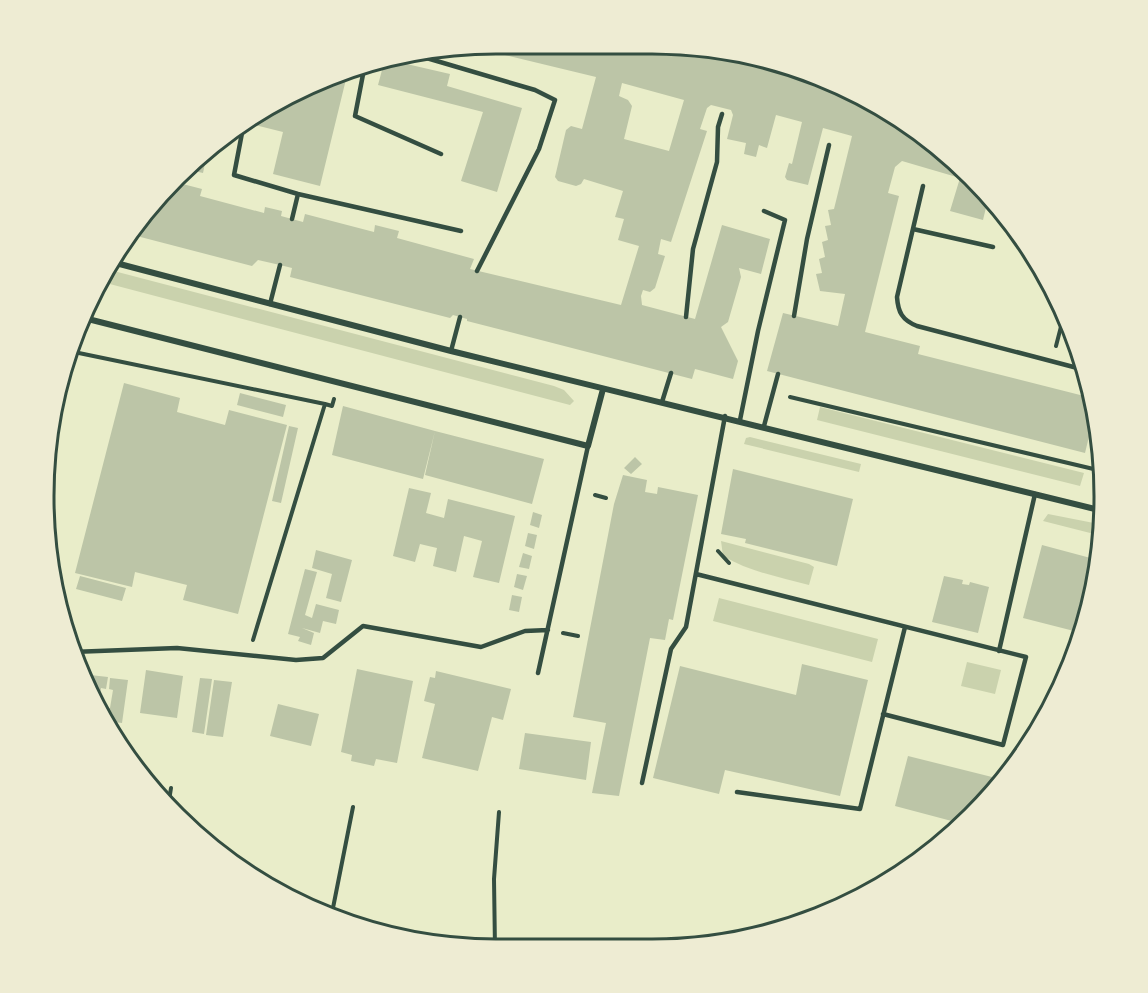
<svg xmlns="http://www.w3.org/2000/svg" width="1148" height="993" font-family="Manrope,sans-serif">
	<rect width="100%" height="100%" fill="#e9edc9"/>
	<!-- green -->
	<path fill="#cad2ad" d="M110,270L554,386L564,390L574,401L570,405L106,283Z
		M820,407L1084,473L1080,486L817,420Z
		M750,437L861,464L859,472L744,444L746,438Z
		M1048,514L1104,525L1102,536L1043,521Z
		M721,541L809,564L814,567L809,585C780,577 750,572 723,556Z
		M719,598L878,639L872,662L713,621Z
		M967,662L1001,670L995,694L961,686Z"/>
	<!-- building -->
	<path fill="#bcc5a7" fill-rule="evenodd" d="M497,44L711,47L852,90L928,137L989,195L983,220L950,211L960,178L902,161L895,167L888,193L899,196L865,332L920,346L918,354L1092,398L1095,412L1085,453L767,371L783,313L838,326L845,294L820,291L816,274L822,273L819,259L825,257L822,242L828,240L825,226L831,225L828,210L834,209L852,136L823,128L808,185L787,180L785,177L789,163L792,164L802,122L776,115L767,148L759,145L756,157L744,154L746,143L727,139L733,115L731,110L711,105L707,108L700,129L707,131L671,242L661,239L658,254L665,256L655,288L650,292L643,290L641,296L642,305L695,319L722,225L770,239L761,274L739,268L741,277L728,322L721,327L738,361L733,379L695,369L692,379L467,321V319L453,315L450,318L290,277L292,268L280,265L258,260L252,266L129,234L175,182L202,189L200,196L264,213L265,207L282,211L281,216L303,222L305,214L374,232L375,225L399,231L397,238L474,259L470,269L621,305L639,246L618,240L624,219L615,217L623,191L584,179L581,184L576,186L558,181L555,177L566,130L571,126L582,129L596,77L472,47ZM622,83L684,100L669,151L624,139L632,106L628,100L619,96Z
		M385,59L450,74L447,86L522,108L497,192L461,181L483,112L378,85Z
		M348,71L320,186L273,174L283,132L247,123L296,90Z
		M208,149L203,173L186,169L198,156Z
		M124,383L180,398L177,412L225,425L229,410L287,425L238,614L183,600L187,585L135,572L132,587L75,573Z
		M240,393L286,405L283,417L237,405Z
		M343,406L435,431L423,479L332,455Z
		M289,426L298,428L281,503L272,501Z
		M435,431L544,459L532,504L425,475Z
		M635,457L642,464L631,474L624,468Z
		M733,469L853,499L837,566L745,543L746,539L721,534Z
		M623,475L647,480L645,492L657,494L658,487L698,495L673,620L669,619L665,640L650,638L619,796L592,793L606,723L573,717L614,504Z
		M409,488L431,493L426,513L444,518L448,499L515,516L499,583L473,577L482,541L464,536L456,572L433,566L437,548L420,544L415,562L393,556Z
		M533,512L542,515L539,528L530,525Z
		M528,533L537,535L534,549L525,546Z
		M1042,545L1098,560L1089,613L1060,691L1074,631L1023,618Z
		M316,550L352,560L341,602L326,598L332,574L312,568Z
		M523,553L532,556L529,569L519,567Z
		M305,569L317,572L305,615L312,618L316,604L339,610L336,624L323,621L320,633L302,628L314,633L311,645L298,641L300,637L288,634Z
		M517,574L527,576L523,590L514,587Z
		M80,576L126,588L122,601L76,589Z
		M944,576L963,580L962,584L969,585L970,582L989,587L978,633L932,622Z
		M512,595L522,597L519,612L509,610Z
		M802,664L868,680L840,796L725,770L719,794L653,778L680,666L796,695Z
		M357,669L413,681L397,763L376,759L374,766L351,761L352,755L341,752Z
		M146,670L183,676L177,718L140,713Z
		M436,671L511,689L503,720L492,717L478,771L422,758L435,704L424,701L430,677L435,678Z
		M90,675L108,677L106,689L101,688L99,706L89,685Z
		M110,678L128,680L122,723L106,721L104,717L106,708H110L113,690L109,689Z
		M200,678L212,679L204,734L192,732Z
		M214,680L232,682L223,737L206,735Z
		M278,704L319,714L311,746L270,736Z
		M525,733L591,742L586,780L519,769Z
		M908,756L1004,780L963,824L895,806Z"/>
	<g fill="none" stroke-linecap="round" stroke-linejoin="round">
		<!-- path -->
		<path stroke="#344e41" stroke-width="4" d="M1056,346L1064,315
			M74,352L325,404L253,640
			M790,397L1102,471
			M325,404L332,406L334,399
			M595,495L606,498
			M718,551L729,563
			M563,633L578,636
			M168,807L171,788
			M331,918L353,807
			M495,949L494,879L499,812"/>
		<!-- service -->
		<path stroke="#344e41" stroke-width="4.5" d="M413,54L535,90L555,100L539,149L477,271
			M365,64L355,116L441,154
			M242,133L234,175L298,194L461,231
			M923,186L897,297C898,312 902,320 917,326L1085,370
			M292,219L298,194
			M913,229L993,247
			M270,304L280,265
			M794,316L807,239L829,145
			M686,317L693,249L717,162L718,127L722,114
			M451,351L460,317
			M662,402L671,373
			M740,420L758,331L785,220L764,211
			M764,426L778,374
			M1099,510L1103,497
			M696,574L1026,657L1003,745L883,714
			M999,651L1035,494
			M72,652L177,648L296,660L323,658L363,626L481,647L525,631L548,630
			M538,673L588,446
			M642,783L671,649L686,627L725,416
			M737,792L860,809L905,627"/>
		<!-- minor -->
		<path stroke="#344e41" stroke-width="6" d="M112,262L451,351L1103,511
			M84,318L588,446L603,389"/>
	</g>
	<!-- crop -->
	<path d="M0 0H1148V993H0ZM496 54H652A442 442 0 0 1 1094 496V497A442 442 0 0 1 652 939H496A442 442 0 0 1 54 497V496A442 442 0 0 1 496 54Z" fill="#eeecd3" fill-rule="evenodd"/>
	<path fill="none" stroke="#344e41" stroke-width="3" d="M496 54H652A442 442 0 0 1 1094 496V497A442 442 0 0 1 652 939H496A442 442 0 0 1 54 497V496A442 442 0 0 1 496 54Z"/>
</svg>
